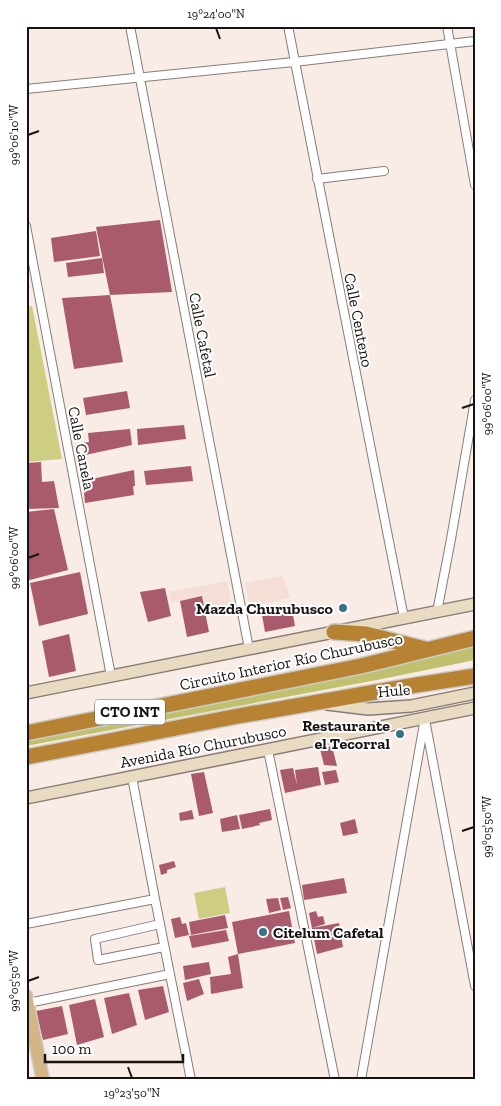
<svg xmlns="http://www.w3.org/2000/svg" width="501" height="1106" font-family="'Zilla Slab',serif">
	<rect width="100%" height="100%" fill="#f9ebe6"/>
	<!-- built -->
	<path fill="#f4ded6" d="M283,576L290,598L250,607L245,583Z
		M227,581L232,605L205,611L202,596L171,603L169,592Z"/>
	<!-- green -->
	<path fill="#cdce82" d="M32,306L62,459L26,462V307Z
		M225,887L230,913L199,919L194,893Z"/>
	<!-- forest -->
	<path fill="#c0c16e" d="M475,643V660L382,679L26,746V736Z"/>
	<!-- building -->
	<path fill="#aa5a6d" d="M160,220L172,292L110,295L123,362L74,369L62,298L110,295L96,227Z
		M96,231L100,256L54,262L51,238Z
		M102,258L104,273L68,277L66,263Z
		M127,391L130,408L86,415L83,398Z
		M184,425L186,439L138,445L137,429Z
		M130,429L132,445L85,455L82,443L89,442L88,433Z
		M41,462L42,482L54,481L59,508L26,509V463Z
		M191,466L193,481L146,485L144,471Z
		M134,470L135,486H133L134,495L85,503L84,493L85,492L82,481Z
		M54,509L68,570L26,581V512Z
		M80,572L88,614L39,626L30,583Z
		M165,588L171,616L148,622L140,592Z
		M202,596L209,632L187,637L180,601Z
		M292,609L295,626L265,632L262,615Z
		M69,634L76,671L49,677L42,641Z
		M332,746L337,766L324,765L320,749Z
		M318,767L321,785L285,793L280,770L293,768L297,785L295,770Z
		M336,770L339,782L325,785L322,772Z
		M204,772L213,813L199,816L191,774Z
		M270,809L272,820L259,823L260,825L242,829L239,815Z
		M192,810L194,819L180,821L179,813Z
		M237,815L240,829L222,832L220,819Z
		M355,819L358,833L343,836L340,823Z
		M174,861L176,867L167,870V873L161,875L159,865Z
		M344,878L347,893L304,900L302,885Z
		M288,897L291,908L283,910L280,898Z
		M278,898L281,910L269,913L266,899Z
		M289,911L295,943L238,954L232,922Z
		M316,911L318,917L323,916L325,924L312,928L339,923L343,947L317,954L309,913Z
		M225,915L228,928L191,935L189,922Z
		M180,917L182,924L186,923L189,935L175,938L171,919Z
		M226,930L229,941L192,948L189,936Z
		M238,954L243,988L211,994L210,977L231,974L228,957Z
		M209,962L211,974L185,980L183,966Z
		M199,979L204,994L187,1001L183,983Z
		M163,986L169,1012L145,1020L138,990Z
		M129,993L137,1025L112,1034L104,998Z
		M95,999L104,1037L77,1045L69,1005Z
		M62,1006L68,1034L43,1040L36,1011Z"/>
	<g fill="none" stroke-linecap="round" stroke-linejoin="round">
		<!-- street casing -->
		<g stroke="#897c78" stroke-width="10">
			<path id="street" d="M130,26L249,649
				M288,26L404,618
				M447,26L475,185
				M26,89L294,62L475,41
				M317,179L384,171
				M26,226L111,676
				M437,612L451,539L475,400
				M426,725L475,986
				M268,750L335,1080
				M132,777L155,899L191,1080
				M26,924L155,899
				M160,924L95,939L98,960L164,947
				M28,1003L170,974
				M361,1080L425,718"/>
		</g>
		<!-- secondary casing -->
		<g stroke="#897c78" stroke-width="14">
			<path id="secondary" d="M26,693L475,604
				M327,704L368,709L411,706L475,693
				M26,798L475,708"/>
		</g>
		<!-- primary casing -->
		<g stroke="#cccbcb" stroke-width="15">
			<path id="primary" d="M26,996L43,1080"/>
		</g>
		<!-- highway casing -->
		<g stroke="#cccbcb" stroke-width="18">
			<path id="highway" d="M334,632L366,634L425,649
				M26,733L361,666L475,638
				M26,757L233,717L410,686L475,676"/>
		</g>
		<!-- street -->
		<use href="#street" stroke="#fff" stroke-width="8"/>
		<!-- secondary -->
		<use href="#secondary" stroke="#e9dac2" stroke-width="11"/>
		<!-- primary -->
		<use href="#primary" stroke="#d4b585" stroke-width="12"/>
		<!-- highway -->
		<use href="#highway" stroke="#b78333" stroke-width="15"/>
	</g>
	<!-- ticks -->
	<path fill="none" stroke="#181311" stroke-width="2" d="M216,28L220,39M28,135L39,131M462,408L474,404M28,558L39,554M462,831L474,827M28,981L39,977M128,1067L132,1078"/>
	<!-- markers -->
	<g fill="#38728a" stroke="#fff" stroke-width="2">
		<circle cx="343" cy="608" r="5"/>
		<circle cx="400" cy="734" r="5"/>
		<circle cx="263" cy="932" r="5"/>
	</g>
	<g text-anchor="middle" stroke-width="4" stroke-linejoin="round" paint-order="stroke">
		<!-- shield labels -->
		<rect fill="#fff" stroke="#5d5a58" stroke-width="1" x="95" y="699.5" width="70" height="25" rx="4"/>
		<g font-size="15" font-weight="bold" fill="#181311">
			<text x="130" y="717">CTO INT</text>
		</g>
		<!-- street labels -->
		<g font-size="16" fill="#181311" stroke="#fff">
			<text transform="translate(359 320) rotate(79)" y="6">Calle Centeno</text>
			<text transform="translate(203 335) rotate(79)" y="6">Calle Cafetal</text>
			<text transform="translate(82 448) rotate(79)" y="6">Calle Canela</text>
			<text transform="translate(291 661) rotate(-12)" y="6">Circuito Interior Río Churubusco</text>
			<text transform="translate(394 690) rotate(-5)" y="6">Hule</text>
			<text transform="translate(203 746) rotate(-11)" y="6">Avenida Río Churubusco</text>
		</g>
		<!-- poi labels -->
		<g font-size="16" font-weight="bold" fill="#181311" stroke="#fff" text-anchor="end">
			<text x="333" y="614">Mazda Churubusco</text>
			<text x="390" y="731">Restaurante<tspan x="390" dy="18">el Tecorral</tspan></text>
			<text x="273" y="938" text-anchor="start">Citelum Cafetal</text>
		</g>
	</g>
	<!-- border -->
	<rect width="501" height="1106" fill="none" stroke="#ffffff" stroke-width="55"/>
	<!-- scale -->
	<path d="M45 1054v8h138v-8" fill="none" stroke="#181311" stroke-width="2.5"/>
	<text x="52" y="1054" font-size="15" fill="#181311" stroke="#ffffff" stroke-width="4" paint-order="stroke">100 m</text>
	<rect x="28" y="28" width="446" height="1050" fill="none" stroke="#181311" stroke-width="2"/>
	<g font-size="12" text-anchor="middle" fill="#181311">
		<text x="216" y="18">19°24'00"N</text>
		<text transform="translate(14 135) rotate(-90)" y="4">99°06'10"W</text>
		<text transform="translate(487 404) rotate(-90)" y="4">99°06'00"W</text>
		<text transform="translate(14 558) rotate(-90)" y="4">99°06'00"W</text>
		<text transform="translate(487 827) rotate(-90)" y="4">99°05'50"W</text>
		<text transform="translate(14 981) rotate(-90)" y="4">99°05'50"W</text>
		<text x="132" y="1097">19°23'50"N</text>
	</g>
</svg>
